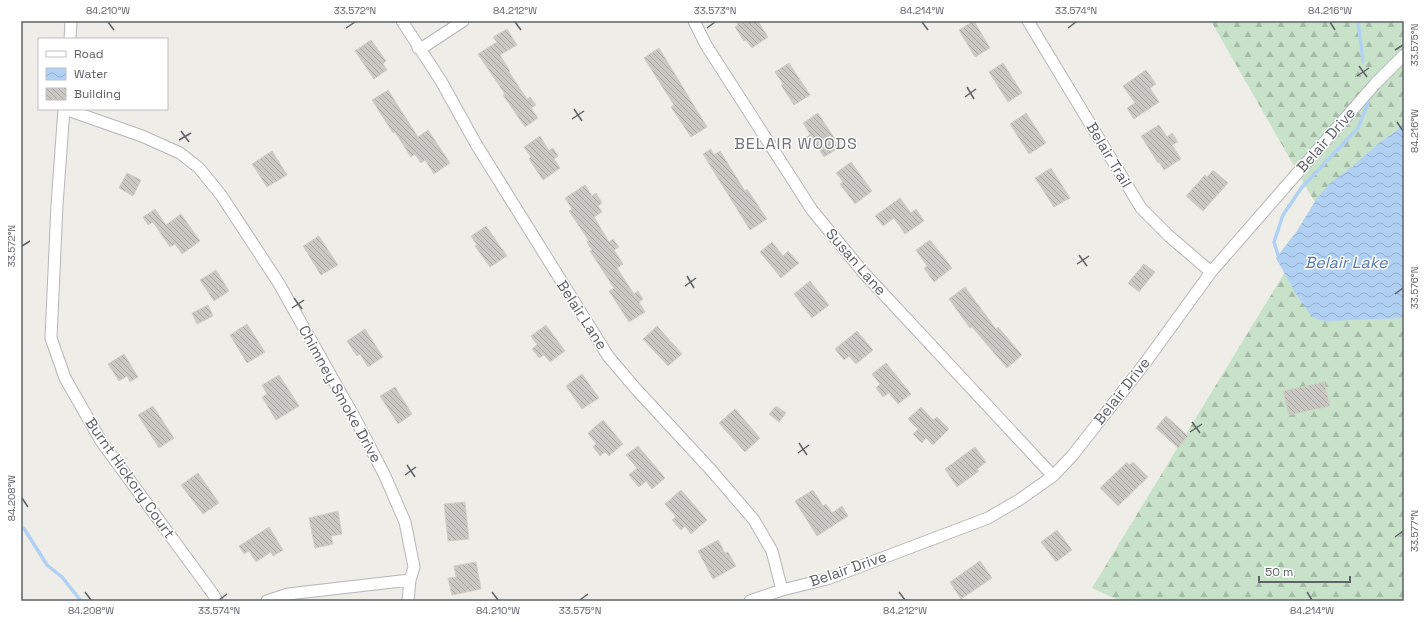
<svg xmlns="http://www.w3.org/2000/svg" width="1425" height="622" font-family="'Space Grotesk',sans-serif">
	<defs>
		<pattern id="forest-firs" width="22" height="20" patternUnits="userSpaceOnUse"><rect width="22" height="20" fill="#c7e2c9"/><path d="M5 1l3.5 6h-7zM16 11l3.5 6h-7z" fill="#a5bba7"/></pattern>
		<pattern id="water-waves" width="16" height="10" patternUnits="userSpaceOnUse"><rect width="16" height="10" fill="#b1d1f4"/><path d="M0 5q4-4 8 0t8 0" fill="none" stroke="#93adc9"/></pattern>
		<pattern id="building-back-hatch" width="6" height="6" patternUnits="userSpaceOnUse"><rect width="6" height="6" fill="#cac8c3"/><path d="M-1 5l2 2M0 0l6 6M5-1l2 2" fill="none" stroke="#a7a6a2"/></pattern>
	</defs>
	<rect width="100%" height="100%" fill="#eeede7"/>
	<!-- forest -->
	<path fill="url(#forest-firs)" d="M1211,21H1404V601H1120L1092,588L1321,213Z"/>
	<!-- water -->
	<path fill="url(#water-waves)" d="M1404,123V318L1327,321L1319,320L1312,317L1296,294L1276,258L1297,231L1317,198L1330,183L1353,166L1379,143L1396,131Z"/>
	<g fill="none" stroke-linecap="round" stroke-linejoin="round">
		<!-- stream -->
		<path stroke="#b1d1f4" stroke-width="3.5" d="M1358,21L1363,61
			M1278,255L1274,242L1283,215L1302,187L1358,128L1368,103
			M21,527L25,530L47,565L62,577L81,601"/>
	</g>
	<!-- building -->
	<path fill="url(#building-back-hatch)" stroke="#d2cfc6" d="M736,21H758L768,37L752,48L746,40L744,41L735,27L738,25Z
		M974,21L990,48L975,57L959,30Z
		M507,29L517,45L500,55L510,71L509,72L527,99L530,97L536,105L531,108L538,118L525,127L503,95L505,94L478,54L497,42L493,37Z
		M371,40L386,61L383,64L387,70L374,79L355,51Z
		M659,48L707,127L691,137L671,107L674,105L644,58Z
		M789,63L810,95L794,105L781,85L783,84L775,72Z
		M1003,63L1022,93L1008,102L989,72Z
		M1146,70L1156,84L1150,88L1159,102L1134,119L1127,108L1135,103L1123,86Z
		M388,90L418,137L428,130L450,163L434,174L425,160L421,163L415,154L411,157L395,132L393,133L372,100Z
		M818,113L840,147L824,157L818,148L816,150L807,137L810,134L803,123Z
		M1026,113L1046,143L1029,154L1010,124Z
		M1159,125L1167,137L1172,133L1178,142L1172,145L1181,159L1164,170L1159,162L1158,163L1141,136Z
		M540,136L549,151L553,148L558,156L554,159L560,168L543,180L529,159L531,157L524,147Z
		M711,149L714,155L720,151L745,191L747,189L767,219L750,230L703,154Z
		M272,151L287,175L267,187L252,164Z
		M851,162L872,191L855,204L840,184L843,182L836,173Z
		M1051,168L1070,198L1054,207L1035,178Z
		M1213,170L1228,183L1203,211L1186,196L1205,175L1207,177Z
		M127,173L141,180L133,196L119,188Z
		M585,185L592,196L596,193L602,203L598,206L602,212L594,217L609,242L613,239L619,247L614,250L623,264L617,268L634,294L638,291L643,299L639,302L645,312L629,322L609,291L614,288L590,251L592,250L587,242L589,241L569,211L572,209L565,198Z
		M900,198L911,213L916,209L924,221L905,234L894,218L883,226L875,216Z
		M155,209L166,225L181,214L200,241L182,254L175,244L170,247L153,222L148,225L143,217Z
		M486,226L507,256L490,267L475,246L477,245L471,236Z
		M319,236L338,265L321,275L303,246Z
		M930,240L952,268L934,282L924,268L927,266L916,250Z
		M772,242L783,256L788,251L799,263L781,278L760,252Z
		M1144,264L1155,272L1139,292L1128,283Z
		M216,270L229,291L214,301L200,280Z
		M810,281L829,305L812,318L794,294Z
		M965,287L996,329L998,327L1022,355L1007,368L972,327L970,328L949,299Z
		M208,305L213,316L197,324L192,313Z
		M247,324L265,352L247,363L230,335Z
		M546,325L565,351L550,362L544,355L539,358L532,349L537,345L531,336Z
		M657,326L682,354L668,366L643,339Z
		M365,329L383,357L368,367L360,354L357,356L347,341Z
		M857,331L873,350L856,364L849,356L844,360L835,349Z
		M124,354L138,377L130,382L127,376L119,381L108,364Z
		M886,363L911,394L898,404L889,393L883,397L876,388L880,384L872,374Z
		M582,374L599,398L582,409L566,386Z
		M279,375L299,406L276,420L262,397L267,394L262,385Z
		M1324,382L1330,406L1289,415L1283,391Z
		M395,387L412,414L398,424L380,396Z
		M153,406L174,438L159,448L138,415Z
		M776,406L786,413L779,422L769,414Z
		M921,407L933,420L937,417L949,429L933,445L926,438L922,443L913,434L918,429L908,419Z
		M735,409L760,438L745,452L719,423Z
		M1166,416L1188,436L1178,448L1156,428Z
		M603,420L623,444L609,456L605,452L600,456L593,447L596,444L588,433Z
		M638,446L665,478L652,489L646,481L639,487L629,475L637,468L626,455Z
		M975,447L986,462L977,469L979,471L957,487L945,469Z
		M1127,462L1129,465L1133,462L1148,477L1118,506L1100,488Z
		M198,473L219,503L203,514L181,485Z
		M681,490L707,520L691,534L685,526L681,530L672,520L676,517L665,504Z
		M813,490L823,506L826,504L832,513L842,506L848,516L817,536L795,501Z
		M465,502L469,539L448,541L444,504Z
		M338,511L342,534L331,536L333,544L315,548L309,518Z
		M269,527L283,550L273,556L271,552L256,562L249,551L244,554L239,546Z
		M1057,530L1072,550L1056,562L1041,542Z
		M718,540L725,553L728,552L736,566L713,579L698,551Z
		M980,561L992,578L961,599L950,582Z
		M476,562L481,589L452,595L448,578L456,577L454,566Z"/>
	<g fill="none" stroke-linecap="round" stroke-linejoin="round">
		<!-- street casing -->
		<g stroke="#b4b6b9" stroke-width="13">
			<path id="street" d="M402,21L441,81L476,144L608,356L636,389L711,470L754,520L772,551L782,590
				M694,21L706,45L812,210L863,272L1053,476
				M1028,21L1141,208L1169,236L1211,272
				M70,39L71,21
				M418,48L425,46L463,21
				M64,109L57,205L51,338L65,378L101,441L213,594L217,601
				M65,109L142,136L180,153L199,168L221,195L278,282L356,420L385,476L405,522L414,567L410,580L408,601
				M267,601L288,594L410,580
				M750,601L782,590L827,579L988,518L1019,500L1053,476L1072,456L1145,363L1211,272L1375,84L1404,55"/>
		</g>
		<!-- street -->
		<use href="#street" stroke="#fff" stroke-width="11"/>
	</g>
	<!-- ticks -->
	<path fill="none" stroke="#5e6165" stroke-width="1.5" d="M108,22L114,30M515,22L521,30M922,22L928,30M1330,22L1335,30M346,28L355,22M707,28L715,22M1068,28L1076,22M1395,50L1403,45M1359,66L1367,77M1357,76L1369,68M967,87L974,99M965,97L976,89M574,109L582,121M572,119L584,111M1397,122L1403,131M181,131L189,142M179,140L191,133M22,246L30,241M1079,255L1087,266M1077,264L1089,256M687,276L694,288M685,286L696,278M1395,294L1403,288M294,298L302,309M292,308L304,300M1192,422L1200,433M1190,432L1202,424M799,443L807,455M798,453L809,445M407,465L415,477M405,475L416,467M22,498L28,507M1395,537L1403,531M85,592L91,600M492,592L498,600M899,592L905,600M1307,592L1312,600M219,600L227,594M580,600L588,594"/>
	<g text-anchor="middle" stroke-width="3" stroke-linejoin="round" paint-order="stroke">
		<!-- street labels -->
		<g font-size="15" fill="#5e6165" stroke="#fff">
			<text transform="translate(1326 140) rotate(-49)" y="5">Belair Drive</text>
			<text transform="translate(1109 155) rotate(59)" y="5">Belair Trail</text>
			<text transform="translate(856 262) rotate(49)" y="5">Susan Lane</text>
			<text transform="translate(582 315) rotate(57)" y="5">Belair Lane</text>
			<text transform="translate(1122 391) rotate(-52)" y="5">Belair Drive</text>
			<text transform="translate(340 394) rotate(61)" y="5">Chimney Smoke Drive</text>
			<text transform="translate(130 478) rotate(55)" y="5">Burnt Hickory Court</text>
			<text transform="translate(848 569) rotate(-19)" y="5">Belair Drive</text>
		</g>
		<!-- neighbourhood labels -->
		<g font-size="16" letter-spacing="1" fill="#6f7277" stroke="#fff">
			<text x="796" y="149">BELAIR WOODS</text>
		</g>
		<!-- water labels -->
		<g font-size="16" font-style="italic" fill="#5378ac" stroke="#fff">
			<text x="1346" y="268">Belair Lake</text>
		</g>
	</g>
	<!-- border -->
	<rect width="1425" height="622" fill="none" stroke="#ffffff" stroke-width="44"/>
	<!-- legend -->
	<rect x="38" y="38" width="130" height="72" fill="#ffffff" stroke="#bfc0c1"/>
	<rect x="46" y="51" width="20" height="6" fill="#ffffff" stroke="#bfc0c1"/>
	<text x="74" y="58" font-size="12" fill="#5e6165">Road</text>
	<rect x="46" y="68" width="20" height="12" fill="url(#water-waves)" stroke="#bfc0c1"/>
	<text x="74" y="78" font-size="12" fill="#5e6165">Water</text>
	<rect x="46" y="88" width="20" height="12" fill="url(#building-back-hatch)" stroke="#bfc0c1"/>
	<text x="74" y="98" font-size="12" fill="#5e6165">Building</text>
	<!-- scale -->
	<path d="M1259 576v6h91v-6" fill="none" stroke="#5e6165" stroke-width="2"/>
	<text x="1265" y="576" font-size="12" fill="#5e6165" stroke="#ffffff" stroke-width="3" paint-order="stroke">50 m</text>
	<rect x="22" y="22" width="1381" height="578" fill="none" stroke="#5e6165" stroke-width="1.5"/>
	<g font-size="10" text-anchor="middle" fill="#5e6165">
		<text x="108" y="14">84.210°W</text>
		<text x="355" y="14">33.572°N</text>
		<text x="515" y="14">84.212°W</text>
		<text x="715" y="14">33.573°N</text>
		<text x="922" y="14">84.214°W</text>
		<text x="1076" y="14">33.574°N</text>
		<text x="1330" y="14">84.216°W</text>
		<text transform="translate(1414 45) rotate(-90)" y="4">33.575°N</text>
		<text transform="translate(1414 131) rotate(-90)" y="4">84.216°W</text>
		<text transform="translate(11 246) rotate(-90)" y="4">33.572°N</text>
		<text transform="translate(1414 288) rotate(-90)" y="4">33.576°N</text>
		<text transform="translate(11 498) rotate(-90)" y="4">84.208°W</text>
		<text transform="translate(1414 531) rotate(-90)" y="4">33.577°N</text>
		<text x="91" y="614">84.208°W</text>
		<text x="219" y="614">33.574°N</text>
		<text x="498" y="614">84.210°W</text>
		<text x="580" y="614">33.575°N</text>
		<text x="905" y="614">84.212°W</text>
		<text x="1312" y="614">84.214°W</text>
	</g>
</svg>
